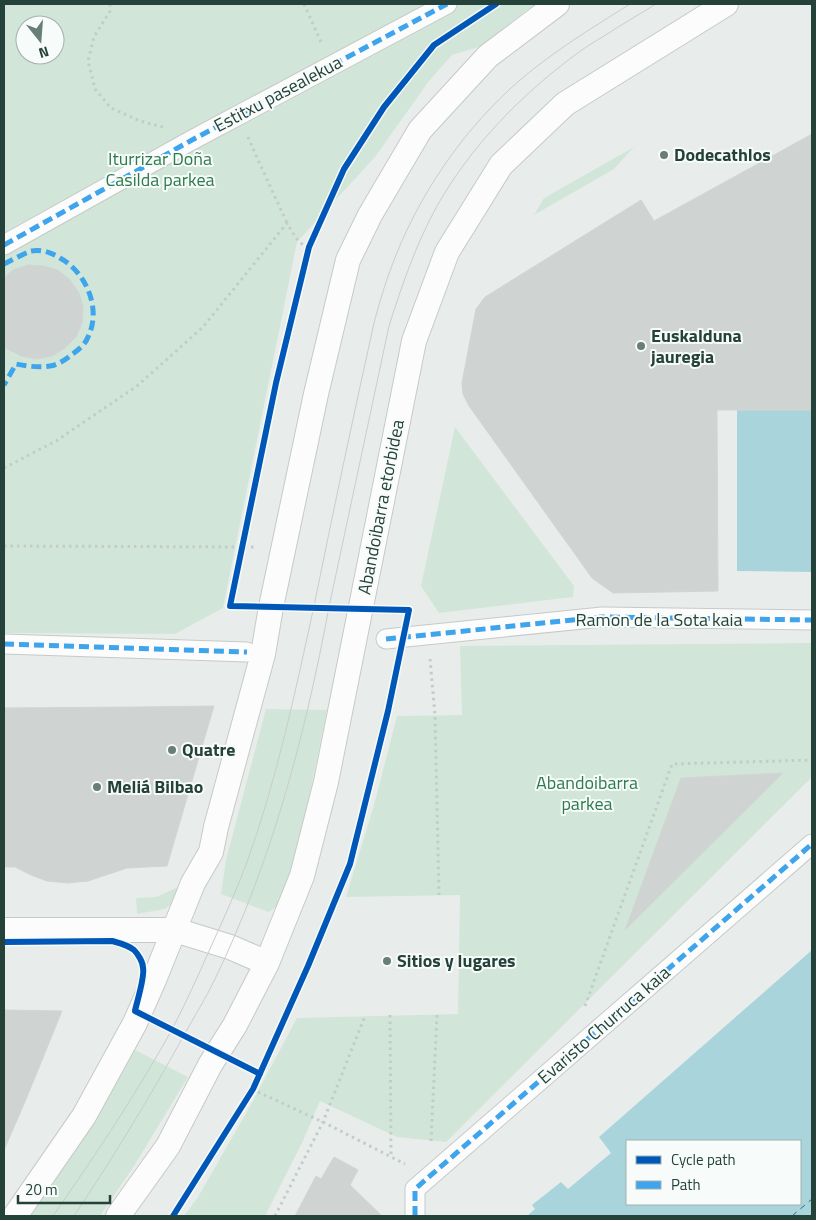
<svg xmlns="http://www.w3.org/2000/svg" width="816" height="1220" font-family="'Titillium Web',sans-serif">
	<rect width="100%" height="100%" fill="#e8edeb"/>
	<!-- green -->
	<path fill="#d1e6d8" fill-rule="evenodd" d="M4,4H537L525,11L482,46L452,55L429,81L375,157L297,242L223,608L175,634L4,633ZM25,25H55V55H25Z
		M634,147L614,169L534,215L544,198Z
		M455,427L574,586L573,597L439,613L421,586Z
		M812,643V777L446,1142L397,1137L320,1101L303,1141L265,1216H184L198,1197L248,1110L297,1018L458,1014L460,895L346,897L374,805L397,716L462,715L460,646Z
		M266,709L327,710L294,870L281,903L269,912L221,894L226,860Z
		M189,875L180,897L165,909L137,914L136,898L156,897L176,888Z
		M135,1050L188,1077L134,1166L100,1216H31Z"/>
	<!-- water -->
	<path fill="#a9d4db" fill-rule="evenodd" d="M737,410H812V572L737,571Z
		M812,950V1216H527L535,1209L532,1205L561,1182L568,1189L611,1153L599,1137ZM627,1141H800V1204H627Z"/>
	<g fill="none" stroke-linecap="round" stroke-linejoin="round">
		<!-- ferry -->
		<path stroke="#1c6f80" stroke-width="1" stroke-dasharray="6 5" stroke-linecap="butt" d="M792,1216L812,1199"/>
	</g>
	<!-- building -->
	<path fill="#cfd4d2" stroke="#d1d6d4" d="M812,134V410H717L718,591L613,593L592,578L469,406L463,394L462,383L476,309L485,297L641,200L654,221Z
		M28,265L44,266L58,270L70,280L79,293L83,307L82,323L76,337L65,348L52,356L37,359L21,356L4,347V278L13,270Z
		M214,706L167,866L127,868L88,881L68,883L47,881L31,875L15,867H4V708L139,707Z
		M783,773L625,930L681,778Z
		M4,1010L62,1011L27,1097L4,1150Z
		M334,1157L358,1170L350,1185L382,1216H295L316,1176L321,1179Z"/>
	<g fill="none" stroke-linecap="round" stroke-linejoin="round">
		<!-- pedestrian casing -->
		<g stroke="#c5cac8" stroke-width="21">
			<path id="pedestrian" d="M4,245L192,140L447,4
				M386,639L602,617L812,620
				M4,644L247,652
				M415,1216V1189L812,844"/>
		</g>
		<!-- minor casing -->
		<g stroke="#c5cac8" stroke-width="26">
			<path id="minor" d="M4,930H175L230,947L267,963
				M15,1216L84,1116L135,1023L154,980L193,883L211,852L216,827L263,654L271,607L316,394L348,260L370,215L420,130L488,56L557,4
				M118,1216L168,1146L210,1065L235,1025L267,963L302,876L326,782L414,341L447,252L501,165L565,104L726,4"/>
		</g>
		<!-- path -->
		<path stroke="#c3ccca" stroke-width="3" stroke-dasharray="2.5 4" stroke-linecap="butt" d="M110,4V11L94,37L88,61L95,89L111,108L140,121L163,127
			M304,4L321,42
			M248,137L254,151L287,223
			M4,468L56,441L137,386L203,327L287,223L296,238L303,245
			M4,546L255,547
			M430,659L435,715L439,895
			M585,1006L672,764L812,760
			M390,1015L391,1157
			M258,1092L323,1122L405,1164
			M431,1141L437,1015
			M275,1216L323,1122L365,1016"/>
		<!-- pedestrian -->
		<use href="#pedestrian" stroke="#fcfcfc" stroke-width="19"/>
		<!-- minor -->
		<use href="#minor" stroke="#fcfcfc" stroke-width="24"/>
		<!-- tram -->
		<path stroke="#c9cdcc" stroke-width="1" d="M53,1216C92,1160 131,1102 165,1042C183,1010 198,976 213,942C225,916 237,889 247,862C277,779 295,693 314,606C333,512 353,418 374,323C380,300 387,277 396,255C423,188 466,127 520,80C554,51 592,28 630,4
			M74,1216C113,1158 150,1097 184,1035C194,1017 206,998 215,979C272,861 305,736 329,607L389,326C402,285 416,244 437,206C471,146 520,96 575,55C584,48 594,42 604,36C621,25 638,15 656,4"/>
		<!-- quiet -->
		<path stroke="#3ea4ec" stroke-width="5" stroke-dasharray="10 5" stroke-linecap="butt" d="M4,245L192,140L447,4
			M4,264C10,261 25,253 31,251C42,249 52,253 60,258C86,272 102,309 88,337C85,345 77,351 70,356C65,360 57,365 50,366C38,368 27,366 16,364L4,385
			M386,639L602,617L812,620
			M4,644L247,652
			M415,1216V1189L812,844"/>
		<!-- cycleway casing -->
		<g stroke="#f7fbf9" stroke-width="9">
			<path id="cycleway" d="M4,942L112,941C119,943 128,945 134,950C138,954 143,962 143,968C145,977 137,1001 135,1011L260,1074
				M173,1216L253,1089L308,966L350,864L388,711L409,610L230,606L276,383L309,247L344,169L384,107L434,45L496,4"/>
		</g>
		<!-- cycleway -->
		<use href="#cycleway" stroke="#0057b8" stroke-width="6"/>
	</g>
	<!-- markers -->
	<g fill="#697e78" stroke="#f7fbf9" stroke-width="2">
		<circle cx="664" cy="155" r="5"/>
		<circle cx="641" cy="346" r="5"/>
		<circle cx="172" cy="750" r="5"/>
		<circle cx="97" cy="787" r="5"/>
		<circle cx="387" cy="961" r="5"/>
	</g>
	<g text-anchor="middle" stroke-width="4" stroke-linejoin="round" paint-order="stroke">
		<!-- street labels -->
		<g font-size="18" fill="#24423a" stroke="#f7fbf9">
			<text transform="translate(278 94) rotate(-28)" y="6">Estitxu pasealekua</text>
			<text transform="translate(381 507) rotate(-79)" y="6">Abandoibarra etorbidea</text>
			<text x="659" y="626">Ramon de la Sota kaia</text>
			<text transform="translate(604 1025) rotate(-41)" y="6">Evaristo Churruca kaia</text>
		</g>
		<!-- poi labels -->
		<g font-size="18" font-weight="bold" fill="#24423a" stroke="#f7fbf9" text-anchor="start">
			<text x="674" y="161">Dodecathlos</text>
			<text x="651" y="342">Euskalduna<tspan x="651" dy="21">jauregia</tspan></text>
			<text x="182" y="756">Quatre</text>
			<text x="107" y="793">Meliá Bilbao</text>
			<text x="397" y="967">Sitios y lugares</text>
		</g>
		<!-- park labels -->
		<g font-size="18" fill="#2d7a4b" stroke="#f7fbf9">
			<text x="160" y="165">Iturrizar Doña<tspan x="160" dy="21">Casilda parkea</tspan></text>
			<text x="587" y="789">Abandoibarra<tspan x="587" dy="21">parkea</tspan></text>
		</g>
	</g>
	<!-- border -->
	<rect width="816" height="1220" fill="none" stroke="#24423a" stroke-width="10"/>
	<!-- legend -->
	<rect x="626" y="1140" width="175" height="65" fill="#f7fbf9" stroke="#a3b1ad"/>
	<rect x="636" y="1156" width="25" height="8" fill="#0057b8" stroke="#a3b1ad"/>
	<text x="671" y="1165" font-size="15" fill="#24423a">Cycle path</text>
	<rect x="636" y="1181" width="25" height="8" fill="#3ea4ec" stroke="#a3b1ad"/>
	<text x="671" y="1190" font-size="15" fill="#24423a">Path</text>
	<!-- north arrow -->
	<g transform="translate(40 40) rotate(163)"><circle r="24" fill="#f7fbf9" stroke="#a3b1ad"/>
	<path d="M0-4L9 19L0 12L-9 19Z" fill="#697e78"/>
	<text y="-8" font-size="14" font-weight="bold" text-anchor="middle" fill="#24423a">N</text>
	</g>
	<!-- scale -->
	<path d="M18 1195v8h92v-8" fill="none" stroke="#24423a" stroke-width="2.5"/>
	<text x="25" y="1195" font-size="15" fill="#24423a" stroke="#f7fbf9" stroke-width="4" paint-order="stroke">20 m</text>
</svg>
